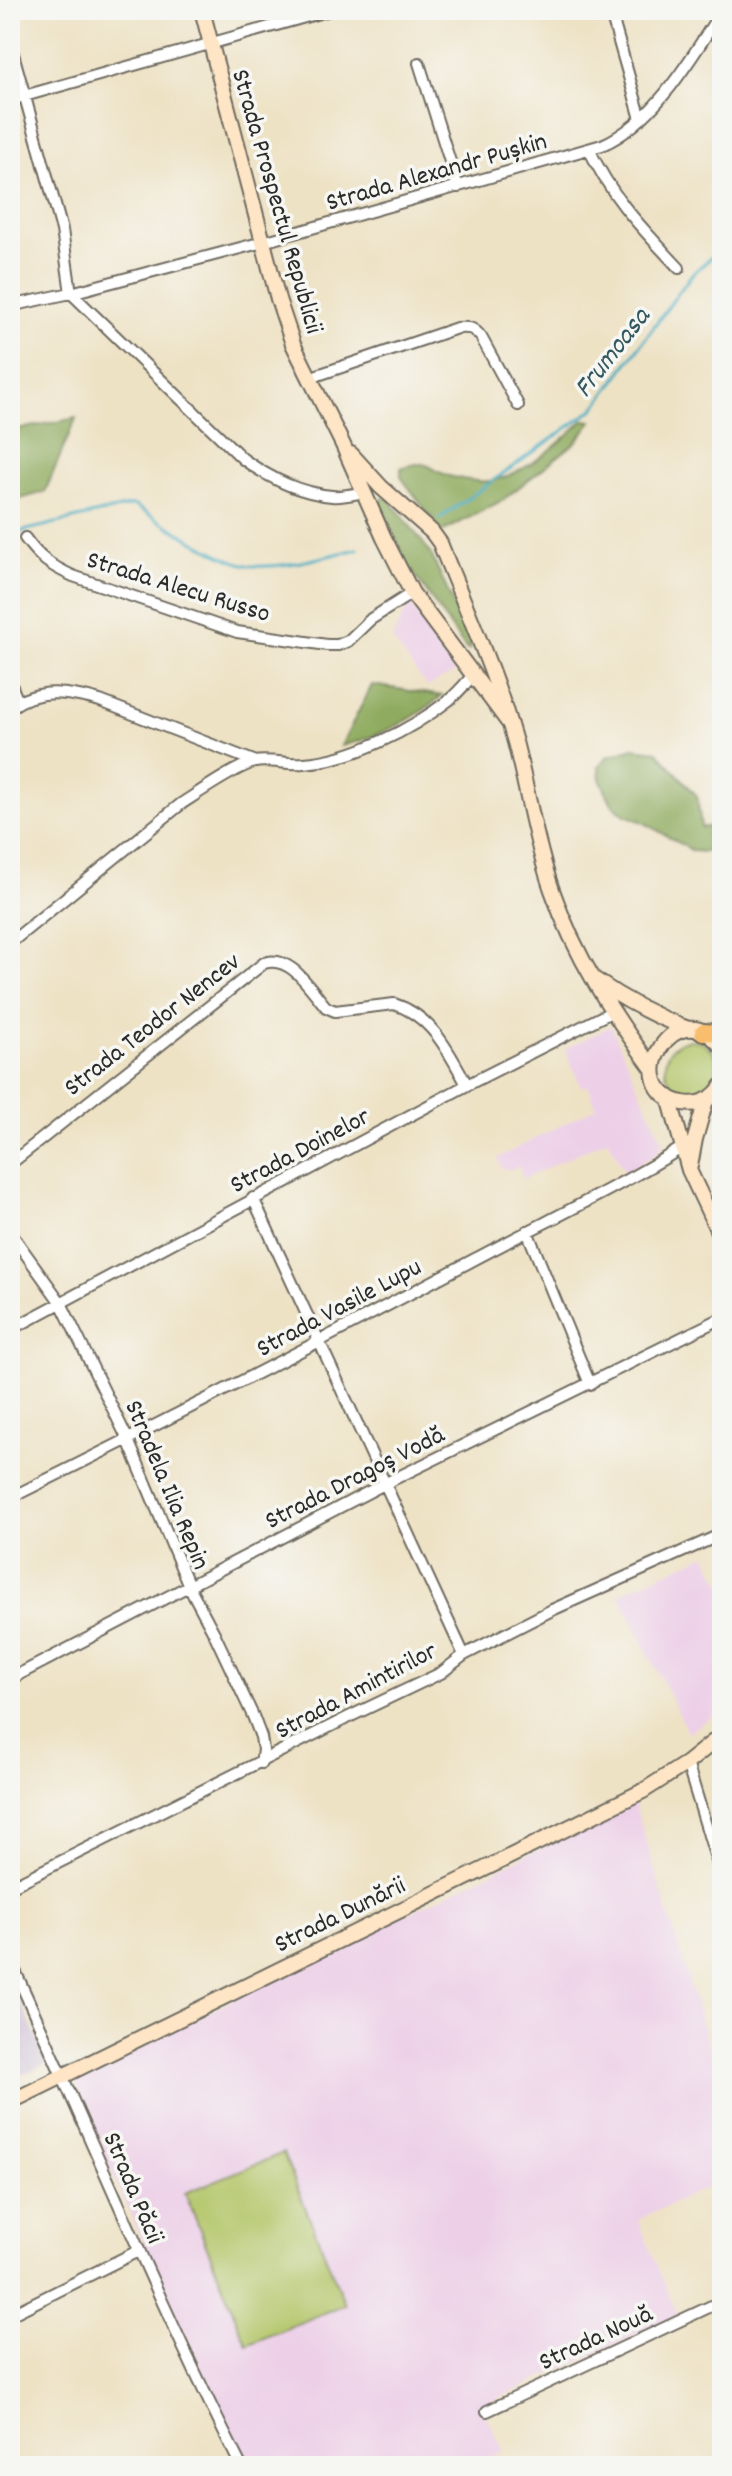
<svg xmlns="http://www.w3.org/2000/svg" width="732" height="2476" font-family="Dekko,sans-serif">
	<rect width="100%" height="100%" fill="#f6f6f2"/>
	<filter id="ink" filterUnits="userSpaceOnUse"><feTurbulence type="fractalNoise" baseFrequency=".0125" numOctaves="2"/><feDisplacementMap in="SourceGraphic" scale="16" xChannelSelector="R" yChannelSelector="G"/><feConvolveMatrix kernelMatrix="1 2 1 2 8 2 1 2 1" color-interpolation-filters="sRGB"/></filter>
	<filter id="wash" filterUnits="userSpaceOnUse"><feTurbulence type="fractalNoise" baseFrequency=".006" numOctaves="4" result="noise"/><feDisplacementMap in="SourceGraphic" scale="32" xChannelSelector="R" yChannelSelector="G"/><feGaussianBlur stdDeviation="1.8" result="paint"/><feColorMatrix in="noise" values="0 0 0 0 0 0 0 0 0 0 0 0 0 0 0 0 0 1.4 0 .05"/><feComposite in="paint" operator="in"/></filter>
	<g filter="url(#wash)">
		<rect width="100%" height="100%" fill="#eee2c5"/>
		<!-- built -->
		<path fill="#edd0e8" d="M409,603L459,670L427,687L392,639Z
			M611,1026L664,1144L653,1156L625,1172L608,1139L524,1179L519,1166L509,1170L501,1168L498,1158L596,1107L588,1085L581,1087L565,1049Z
			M706,1554L722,1585V1701L710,1718L688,1733L619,1594Z
			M634,1802L722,2090V2180L638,2220L678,2316L481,2406L504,2452L469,2466H249L208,2385L83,2109L75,2078Z"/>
		<!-- industrial -->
		<path fill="#ccbed4" d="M10,1979L48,2063L10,2080Z"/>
		<!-- green -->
		<path fill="#b4c66a" stroke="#70784a" stroke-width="2" d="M665 1066a26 26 0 1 1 52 0a26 26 0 1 1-52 0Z
			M283,2153L345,2304L247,2345L185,2193Z"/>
		<!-- forest -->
		<path fill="#8fab5e" stroke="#5d6b44" stroke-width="2" d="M76,418L45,492L10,502V431Z
			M584,420L592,421L575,443L503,500L442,532L401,477V468C431,457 428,471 453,477C463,479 480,483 490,481C525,475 560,443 584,420Z
			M382,498L389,499L430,552L467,634L471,645L469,650L466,649L407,564L380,505Z
			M372,685L442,696C412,721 378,737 341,746Z
			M633,748L657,751L697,796L701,827C714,829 717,820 722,810V849L705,852L693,851L643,822L625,815L612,804L600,779L599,766L608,756Z"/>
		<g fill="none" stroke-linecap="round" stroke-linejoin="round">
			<!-- stream -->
			<path stroke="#44acc3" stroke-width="3" d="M439,519L594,409L692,274L715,254L722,250
				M10,534L133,505C161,521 225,564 254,566C288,568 325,556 358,549"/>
		</g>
	</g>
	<g filter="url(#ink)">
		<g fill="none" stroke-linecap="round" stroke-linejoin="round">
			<!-- minor casing -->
			<g stroke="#6f6b61" stroke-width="14">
				<path id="minor" d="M610,10L641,119
					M10,43L62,230L71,293L243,459C269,478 299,493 332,496C342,497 354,494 364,492
					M419,63L458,187
					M10,100L330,10
					M589,149C613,200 642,228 679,268
					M10,306L71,293L263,242L602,145C655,122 692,57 722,10
					M309,378L457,328C469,327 473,327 481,337L518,405
					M25,538C39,558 51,566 73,576L237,632L327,645H338L348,641L371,619L412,593
					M10,682L18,702
					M10,708C38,687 68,692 100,701L256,762
					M10,943L181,804C198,793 237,766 255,762C268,759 290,765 304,763C352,760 411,730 449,700C458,693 466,683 474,674
					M10,1164L264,963C291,954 311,990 326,1007L335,1011L394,1004C432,1016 449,1052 467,1085
					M253,1198L464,1655
					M527,1231L590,1384
					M10,1232L61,1303L128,1440L189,1586L214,1633L253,1716L261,1737L263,1750L261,1763
					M10,1330L467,1085L611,1012
					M10,1498C166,1421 321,1341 475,1259C544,1222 616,1189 683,1147
					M10,1679L384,1484L722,1318
					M687,1763L722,1878
					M10,1887L351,1716L441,1673L464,1655L552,1610L722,1534
					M10,1960C88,2129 157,2301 241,2466
					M10,2315L138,2251
					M487,2411L722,2301"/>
			</g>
			<!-- secondary casing -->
			<g stroke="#6f6b61" stroke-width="18">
				<path id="secondary" d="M202,10L278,299L293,344L343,445L384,538L412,593L509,723
					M351,454L381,487L432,532L440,543C466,609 496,674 515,742C528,791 535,842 552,890C575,957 612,1013 653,1069
					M594,979C624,1000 654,1016 688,1029
					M722,1047C676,988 617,1089 683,1103C699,1106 713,1099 722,1086
					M669,1097L689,1170L722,1240
					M690,1166L695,1139L706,1100
					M10,2102L643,1791L687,1763L722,1735"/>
			</g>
			<!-- primary casing -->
			<g stroke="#6f6b61" stroke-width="20">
				<path id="primary" d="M703,1032L722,1033"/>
			</g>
			<!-- minor -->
			<use href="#minor" stroke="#fff" stroke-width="10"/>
			<!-- secondary -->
			<use href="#secondary" stroke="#fde5c5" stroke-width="14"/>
			<!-- primary -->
			<use href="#primary" stroke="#f9be6d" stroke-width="16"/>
		</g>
	</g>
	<g text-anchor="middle" stroke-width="7" stroke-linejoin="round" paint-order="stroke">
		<!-- street labels -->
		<g font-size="26" fill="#2b2b2b" stroke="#f6f6f2">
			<text transform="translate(436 170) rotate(-16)" y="9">Strada Alexandr Pușkin</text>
			<text transform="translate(279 201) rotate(74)" y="9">Strada Prospectul Republicii</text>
			<text transform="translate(179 585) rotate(17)" y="9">Strada Alecu Russo</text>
			<text transform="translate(151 1023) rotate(-38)" y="9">Strada Teodor Nencev</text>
			<text transform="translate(299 1149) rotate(-28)" y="9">Strada Doinelor</text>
			<text transform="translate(338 1306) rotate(-28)" y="9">Strada Vasile Lupu</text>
			<text transform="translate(354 1476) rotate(-27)" y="9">Strada Dragoș Vodă</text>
			<text transform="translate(169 1484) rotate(67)" y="9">Stradela Ilia Repin</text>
			<text transform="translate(355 1689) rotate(-28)" y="9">Strada Amintirilor</text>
			<text transform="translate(339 1913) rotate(-26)" y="9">Strada Dunării</text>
			<text transform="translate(135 2187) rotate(67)" y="9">Strada Păcii</text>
			<text transform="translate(595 2336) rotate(-25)" y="9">Strada Nouă</text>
		</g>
		<!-- water labels -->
		<g font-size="28" font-style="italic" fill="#345860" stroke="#f6f6f2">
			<text transform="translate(610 351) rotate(-52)" y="10">Frumoasa</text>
		</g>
	</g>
	<!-- margin -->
	<rect width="732" height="2476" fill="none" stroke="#f6f6f2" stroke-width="40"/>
</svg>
